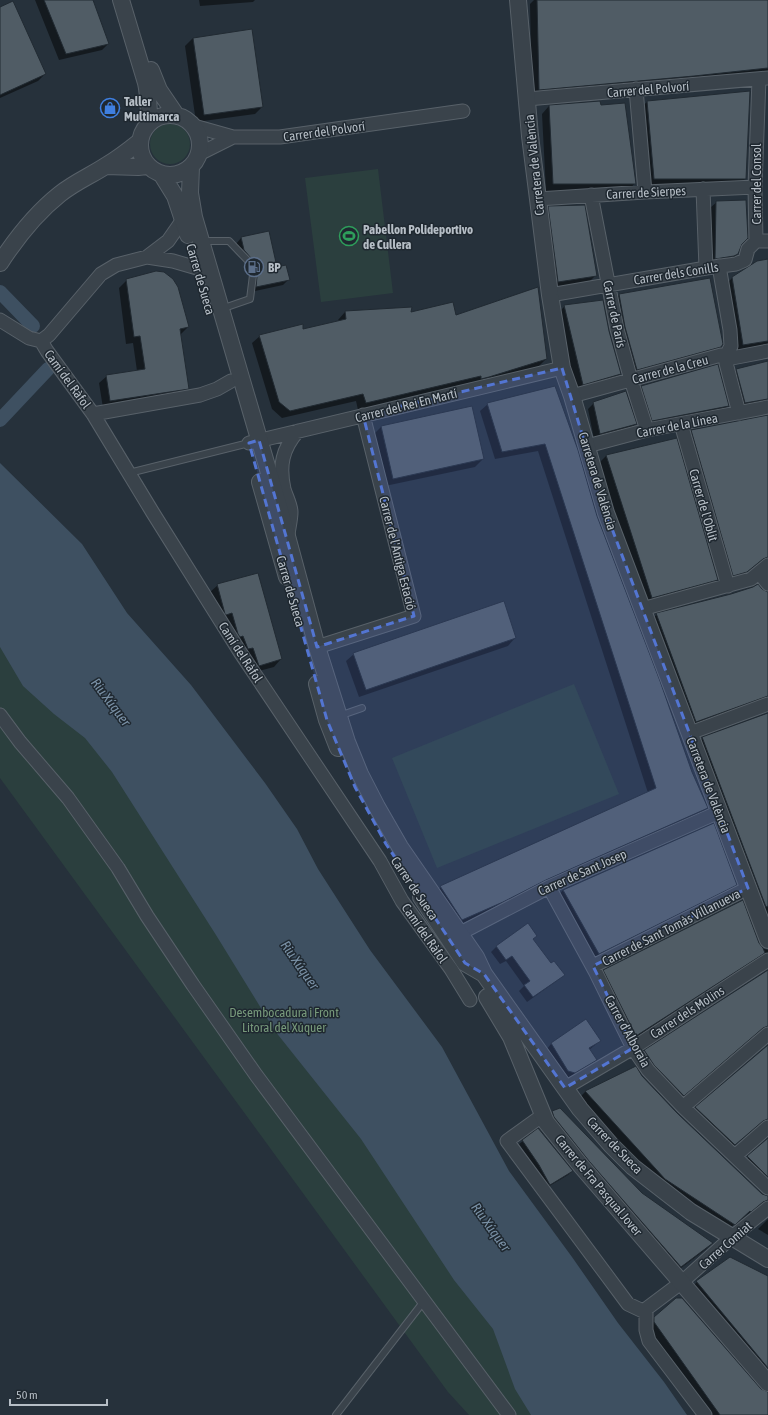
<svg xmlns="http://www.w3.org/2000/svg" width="768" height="1415" font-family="'Asap Condensed',sans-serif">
	<rect width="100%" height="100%" fill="#26313b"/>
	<!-- green -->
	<path fill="#2b3f3e" d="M150 144a20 20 0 1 1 40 0a20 20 0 1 1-40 0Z
		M378,169L393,293L321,302L305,178Z
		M0,485L655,1415H469L448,1392L0,778Z
		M574,684L619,794L437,868L392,758Z"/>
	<!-- water -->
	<path fill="#3e5061" d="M0,463L82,544L127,613L191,685L265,783L297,829L318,869L370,950L442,1047L509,1171L572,1257L618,1323L664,1382L687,1415H531L515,1389L493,1329L454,1280L361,1139L275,1031L216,935L112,772L85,738L54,714L23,686L0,647Z"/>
	<!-- shadow -->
	<path fill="#0007" d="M35,0H92L108,44L102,50L59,60Z
		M199,0H255L253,2L200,6Z
		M534,0H768V75L532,97L530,4Z
		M0,8L45,74L38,81L0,98Z
		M251,30L262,107L255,114L196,122L185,46L193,38Z
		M749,92L745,179L737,187L647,186L639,109L647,102Z
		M549,106L635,183L628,191H546L542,114Z
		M717,202L737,254L731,260L709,264L711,207Z
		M549,207L596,275L588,283L551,290L541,215Z
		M268,232L277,269L289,279L283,285L251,292L253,272L238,255L236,244L241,238Z
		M768,260V347L736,352L725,286L732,278Z
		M127,280L188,327L180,335L188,388L180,396L103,408L99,383L107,376L137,371L133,343L126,344L119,288Z
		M619,295L721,347L713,355L629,377L612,303Z
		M565,306L608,331L620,374L612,382L576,392L557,314Z
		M345,312L455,316L546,359L539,366L480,385L358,410L356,401L282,418L272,409L252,343L260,336L302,331L338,322V320Z
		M768,362V412L737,410L729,378L736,370Z
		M554,387L596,517L691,772L707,808L699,816L454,927L433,894L441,887L648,793L538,451L495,459L480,411L488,404Z
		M642,387L728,406L720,414L645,428L634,394Z
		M594,403L636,424L630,429L594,439L588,409Z
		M768,416V570L763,564L754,566L739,579L726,582L684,438L692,431Z
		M381,427L483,459L475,467L385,486L374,434Z
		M676,439L717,580L709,587L644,605L598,464L606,456Z
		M218,585L281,659L274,667L251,673L210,592Z
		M768,592V709L688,729L650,622L657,614Z
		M515,638L508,646L359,697L346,661L354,654Z
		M768,713V940L695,745L703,738Z
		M736,884L728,892L591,961L556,898L563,890Z
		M532,940L550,965L563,975L558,980L527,1002L519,991L524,986L506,961L500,964L491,952L497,946Z
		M758,944L761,948L768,950V965L760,959L755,960L629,1043L596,978L604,971Z
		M768,970V1039L766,1036L759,1033L754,1035L676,1103L637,1058L645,1051Z
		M586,1021L600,1041L589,1050L595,1059L590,1065L569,1078L562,1076L546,1050L551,1044Z
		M768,1043V1132L766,1129L759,1126L754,1128L727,1152L688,1115L767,1047Z
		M635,1067L641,1076L676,1113L762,1195L768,1196V1213L759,1207L754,1209L742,1219L741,1218L727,1231L658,1186L578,1099L585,1092Z
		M552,1112L641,1194L712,1243L705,1250L673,1274L545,1120Z
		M538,1130L572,1171L568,1175L546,1188L536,1169L519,1144Z
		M768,1136V1193L740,1165L767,1140Z
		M768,1219V1235L758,1229Z
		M768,1278V1386L689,1290L697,1282Z
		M655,1317L760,1390L768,1393V1415H706L646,1326Z"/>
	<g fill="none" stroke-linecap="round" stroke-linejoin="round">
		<!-- canal -->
		<path stroke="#3e5061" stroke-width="14" d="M0,292L33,326
			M0,420L48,369"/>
	</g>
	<!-- building -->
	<path fill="#505c65" stroke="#212a32" d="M44,0H93L109,44L66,54Z
		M537,0H768V68L694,76L539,90Z
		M13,1L46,74L0,95V7Z
		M252,29L263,107L204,115L193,38Z
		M750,91L746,179H654L647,101Z
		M600,101L601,105L625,103L636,184H553L549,105Z
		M746,200L748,238L742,244L738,254L734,256L715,259L716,201Z
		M585,205L597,276L558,282L548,206Z
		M269,231L277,267L286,265L290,280L256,287L258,266L244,250L241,237Z
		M768,259V341L743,345L732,277L757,261Z
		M156,271L164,272L173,279L178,287L189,327L180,329L189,389L110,401L106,375L145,369L140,336L134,337L126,279Z
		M710,278L723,344L721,347L637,370L625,327L619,294Z
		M538,287L547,359L489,377L481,379V376L366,403L363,394L290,411L279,402L259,335L303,324V329L346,319L345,311L412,307L411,312L453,302L456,315Z
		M603,300L609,331L621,374L583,385L564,305Z
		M768,361V399L745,403L736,369Z
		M718,364L729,406L652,421L641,386Z
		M555,386L578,450L597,516L660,681L692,772L708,808L546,880L503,902L462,920L440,886L656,788L545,444L502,452L487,403Z
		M626,391L637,424L600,434L593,402Z
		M472,406L484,459L393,479L381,426Z
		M768,415V557L763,559L747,572L733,576L691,430Z
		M677,438L718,580L652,598L606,455Z
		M258,573L282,659L259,666L253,648L248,649L243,636L240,637L238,634L232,613L226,615L225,614L217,584Z
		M758,584L762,589L768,592V696L696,722L656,613L731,594L753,587Z
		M504,601L516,638L366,690L353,653Z
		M768,713V906L766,907L702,737Z
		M714,823L737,885L599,954L563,890Z
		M743,900L759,943L763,948L765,953L636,1036L603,970Z
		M528,923L537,936L533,939L551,963L554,961L565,975L533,997L524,985L530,981L512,956L506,960L496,946Z
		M768,970V1026L763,1028L684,1096L654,1065L644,1050Z
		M586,1019L601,1041L589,1048L597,1060L575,1073L568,1071L551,1043Z
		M768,1045V1119L763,1121L735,1145L695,1107Z
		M636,1066L642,1076L677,1113L762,1194L768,1196V1200L763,1202L751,1212L750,1211L735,1225L665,1179L585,1091Z
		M560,1108L642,1193L713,1243L681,1267L589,1161L554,1117L552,1111Z
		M538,1128L573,1171L550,1185L539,1165L522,1140Z
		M768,1138V1177L747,1156Z
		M730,1257L768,1276V1368L696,1281Z
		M676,1298H682L761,1389L768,1392V1415H720L654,1322V1317Z"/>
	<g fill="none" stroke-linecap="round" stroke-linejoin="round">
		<!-- service casing -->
		<g stroke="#586169" stroke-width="8">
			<path id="service" d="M203,241H229L254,267L250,299L221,309
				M129,473L249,443
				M339,716L362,708
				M336,1415L424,1301"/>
		</g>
		<!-- minor casing -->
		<g stroke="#586169" stroke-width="15">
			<path id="minor" d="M636,89L645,192
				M527,99L768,78
				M194,126L233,137H280L463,111
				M199,154L233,137
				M703,189L706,268
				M591,195L617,329L631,380L647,430
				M538,199L645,192L755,187
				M756,241L755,187L759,79
				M147,257L173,261L197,268
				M719,266L730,330L731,346L726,356V363L739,413
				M550,295L706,268L736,264L745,260L748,249L756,241H768
				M0,320L29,338L41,341
				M41,341L47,351L93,414L153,513L240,652L380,861L402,901L451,969L470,1000
				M41,341L49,335L101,274L116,265L147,257L168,241L184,218
				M572,396L721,355L732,358L768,351
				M93,414L200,395L217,389L231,381
				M681,424L728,586
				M249,443L562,368
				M587,446L647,430L768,407
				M288,534C289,527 291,519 291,512C291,505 286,496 284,489C279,466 282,449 298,431
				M759,573L768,584
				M642,609L751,579L768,565
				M317,647L414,616L363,415
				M0,715L20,742L68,798L118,868L147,916L193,985L256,1075L509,1415
				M690,733L768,704
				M549,887L596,973L633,1048L648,1070L683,1107L768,1188
				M451,938L549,887L719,812
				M593,966L748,888
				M565,1088L633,1048L768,960
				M683,1107L768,1034
				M543,1115L507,1141L628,1304L645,1312
				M735,1156L768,1127
				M705,1415L649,1341L646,1330V1309L682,1282L732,1237L768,1208"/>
		</g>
		<!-- tertiary casing -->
		<g stroke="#586169" stroke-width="18">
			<path id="tertiary" d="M121,0L146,83C149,96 148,109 150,122
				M518,0L530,136L538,199L550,295L562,368L572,396L606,513L768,940
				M151,70L159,90L176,115
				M140 145a30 30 0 1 1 60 0a30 30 0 1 1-60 0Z
				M106,166L138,167L147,166
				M191,167L190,193L194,217L281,514L317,647L347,742L360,774L377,807L400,847L476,957L484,974L580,1109L611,1145L633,1167L691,1212L768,1259
				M162,175L175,196L188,235
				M0,263C17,237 36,213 60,194C75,182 92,175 107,165C119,158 129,150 139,142
				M260,482L287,577
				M317,684L327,720L338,748
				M421,897L465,963L484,974
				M487,997L511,1037L546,1122L582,1167L768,1383"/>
		</g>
		<!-- service -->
		<use href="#service" stroke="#3a434b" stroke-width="6"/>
		<!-- minor -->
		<use href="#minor" stroke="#3a434b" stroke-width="13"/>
		<!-- tertiary -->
		<use href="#tertiary" stroke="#3a434b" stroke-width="16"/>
	</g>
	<!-- marked area -->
	<path fill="#5375d2" fill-opacity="0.2" stroke="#5375d2" stroke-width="3" stroke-dasharray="8 5" stroke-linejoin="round" d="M562,368L606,513L748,888L593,966L633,1048L565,1088L484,974L465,963L386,844L355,787L327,720L249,443L259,440L317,647L414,616L363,415Z"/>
	<!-- icons -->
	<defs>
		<g id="shop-ring" transform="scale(1)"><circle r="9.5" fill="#1f2830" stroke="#3f7fe0" stroke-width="1.5"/><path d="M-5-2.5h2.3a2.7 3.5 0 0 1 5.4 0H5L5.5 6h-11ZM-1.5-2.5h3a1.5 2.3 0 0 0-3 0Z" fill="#3f7fe0"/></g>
		<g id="stadium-ring" transform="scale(1)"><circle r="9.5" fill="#1f2830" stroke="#2e9e5b" stroke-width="1.5"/><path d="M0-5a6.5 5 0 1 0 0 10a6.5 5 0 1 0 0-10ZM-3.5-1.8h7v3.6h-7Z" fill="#2e9e5b"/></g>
		<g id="fuel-ring" transform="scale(1)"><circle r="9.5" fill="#1f2830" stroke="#5c6f8a" stroke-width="1.5"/><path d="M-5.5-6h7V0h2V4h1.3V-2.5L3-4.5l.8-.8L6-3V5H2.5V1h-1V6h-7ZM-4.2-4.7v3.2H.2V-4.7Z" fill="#5c6f8a"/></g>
	</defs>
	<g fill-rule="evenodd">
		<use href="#shop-ring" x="110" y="108"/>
		<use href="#stadium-ring" x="349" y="236"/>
		<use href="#fuel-ring" x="254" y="267"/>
	</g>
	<g text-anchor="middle" stroke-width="3" stroke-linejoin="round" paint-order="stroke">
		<!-- street labels -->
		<g font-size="13" fill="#b6bec6" stroke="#1f2830">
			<text transform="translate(648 89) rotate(-5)" y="5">Carrer del Polvorí</text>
			<text transform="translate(324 131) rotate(-8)" y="5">Carrer del Polvorí</text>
			<text transform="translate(534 165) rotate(-96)" y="5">Carretera de València</text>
			<text transform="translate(756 184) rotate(-90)" y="5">Carrer del Consol</text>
			<text transform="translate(646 192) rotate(-3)" y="5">Carrer de Sierpes</text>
			<text transform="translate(676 273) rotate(-9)" y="5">Carrer dels Conills</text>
			<text transform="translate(201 279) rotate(74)" y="5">Carrer de Sueca</text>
			<text transform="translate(615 314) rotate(78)" y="5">Carrer de París</text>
			<text transform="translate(670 369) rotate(-15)" y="5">Carrer de la Creu</text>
			<text transform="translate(68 379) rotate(54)" y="5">Camí del Ràfol</text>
			<text transform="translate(406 405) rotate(-14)" y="5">Carrer del Rei En Martí</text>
			<text transform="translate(677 425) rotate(-11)" y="5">Carrer de la Línea</text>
			<text transform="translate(598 481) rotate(73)" y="5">Carretera de València</text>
			<text transform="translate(704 505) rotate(74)" y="5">Carrer de l'Oblit</text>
			<text transform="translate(398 553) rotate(76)" y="5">Carrer de l'Antiga Estació</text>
			<text transform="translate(291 591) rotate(74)" y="5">Carrer de Sueca</text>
			<text transform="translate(241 652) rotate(57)" y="5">Camí del Ràfol</text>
			<text transform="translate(709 785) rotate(69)" y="5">Carretera de València</text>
			<text transform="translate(582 872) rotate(-24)" y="5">Carrer de Sant Josep</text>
			<text transform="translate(415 888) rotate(56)" y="5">Carrer de Sueca</text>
			<text transform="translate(671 927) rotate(-27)" y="5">Carrer de Sant Tomàs Villanueva</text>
			<text transform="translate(425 933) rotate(55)" y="5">Camí del Ràfol</text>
			<text transform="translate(687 1012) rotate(-33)" y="5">Carrer dels Molins</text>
			<text transform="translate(628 1031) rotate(61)" y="5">Carrer d'Alboraia</text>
			<text transform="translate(615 1145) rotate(46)" y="5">Carrer de Sueca</text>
			<text transform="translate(599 1185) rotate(50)" y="5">Carrer de Fra Pasqual Jover</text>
			<text transform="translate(725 1245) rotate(-41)" y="5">Carrer Comiat</text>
		</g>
		<!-- poi labels -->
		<g font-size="13" font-weight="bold" fill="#b6bec6" stroke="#1f2830" text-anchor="start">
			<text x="124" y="106">Taller<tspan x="124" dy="15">Multimarca</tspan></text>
			<text x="363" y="234">Pabellon Polideportivo<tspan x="363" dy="15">de Cullera</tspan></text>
			<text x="268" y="272">BP</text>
		</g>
		<!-- park labels -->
		<g font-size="13" fill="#77997b" stroke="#1f2830">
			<text x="284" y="1017">Desembocadura i Front<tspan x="284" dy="15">Litoral del Xúquer</tspan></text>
		</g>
		<!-- water labels -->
		<g font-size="14" font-style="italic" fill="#7a91a6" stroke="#1f2830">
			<text transform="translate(111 702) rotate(53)" y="5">Riu Xúquer</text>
			<text transform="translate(300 965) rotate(55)" y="5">Riu Xúquer</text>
			<text transform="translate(491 1227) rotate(54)" y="5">Riu Xúquer</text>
		</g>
	</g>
	<!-- scale -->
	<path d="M10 1399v6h97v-6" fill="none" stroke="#b6bec6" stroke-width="2"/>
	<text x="16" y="1399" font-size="12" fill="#b6bec6" stroke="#1f2830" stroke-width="3" paint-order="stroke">50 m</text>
</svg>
